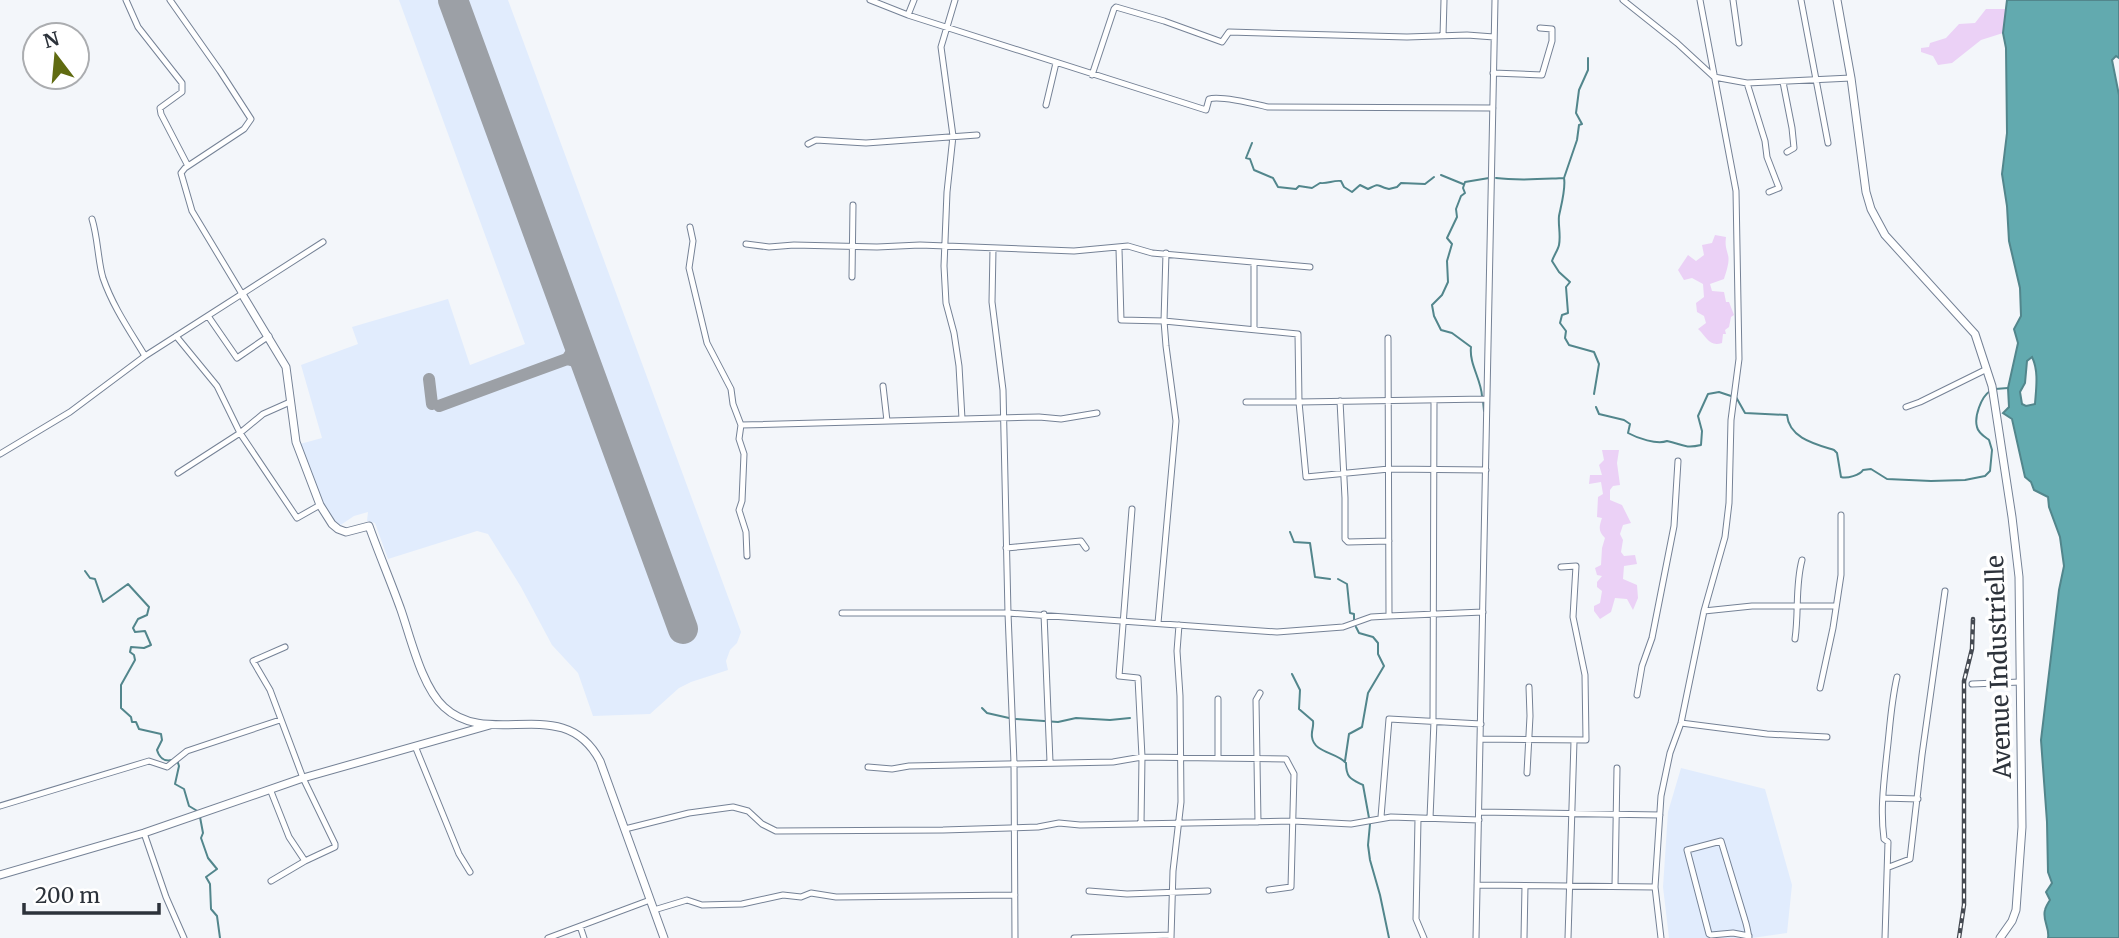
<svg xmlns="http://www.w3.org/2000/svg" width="2119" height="938" font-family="Merriweather,serif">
	<rect width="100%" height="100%" fill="#f3f6fa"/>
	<!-- built -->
	<path fill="#e1ecfd" d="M399,0H508L741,632L737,643L730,650L726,661L728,670L691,682L679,688L650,714L593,716L578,673L552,645L521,587L488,534L477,531L388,559L375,523L367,521L368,512L354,516L339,526L336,525L326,510L300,444L322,438L301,365L358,344L352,327L448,299L470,365L525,344Z
		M1681,768L1765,789L1792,885L1787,933L1752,938H1669L1663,887L1668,812Z"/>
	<!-- green -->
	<path fill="#ebd1f6" d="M1986,9H2006L2003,33L1981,40L1952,63L1938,65L1933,56L1921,52V48L1929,47L1930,43L1946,38L1959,24L1975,23Z
		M1715,235L1726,237C1725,246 1726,247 1728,255C1730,262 1726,272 1724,279L1710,284L1712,291L1724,292L1726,302H1729L1734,315L1731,317L1729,327L1725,330L1726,334H1723L1722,343C1709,347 1707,337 1698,329L1706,323L1704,316L1697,312L1696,303L1704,297L1703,284L1692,278L1684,280L1678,270L1688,255L1696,261L1704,255L1702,245L1712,243Z
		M1602,450H1619L1617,463L1620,485L1613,486L1610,490V500L1622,505L1631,523L1623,525L1620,534L1623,540L1621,552L1624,556L1635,555L1637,564L1624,566L1623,579L1637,585L1638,598L1633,610L1627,599L1615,598L1611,612L1600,619L1594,611V606L1600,603L1602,591L1597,587V582L1602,576L1597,575L1595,568L1601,565L1602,548L1605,538C1598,531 1599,527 1602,518L1597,517L1598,497L1603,494L1601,482L1589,484L1590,475H1602L1599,465L1604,460Z"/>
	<!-- water -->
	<path fill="#62aaaf" stroke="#52868c" stroke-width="2" fill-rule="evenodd" d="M2007,0H2119V58L2116,56L2112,60L2119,95V938H2048C2050,928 2042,920 2045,910C2046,906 2048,903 2050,900L2046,892L2052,883L2048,872L2047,822L2041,740L2059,590L2064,566L2060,537L2049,507L2048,497L2034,490L2031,482L2025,477L2012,419L2003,413L2009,407L2008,388L2018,343L2014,329L2021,316L2020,288L2009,241L2007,206L2002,174L2007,133L2006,48L2003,33ZM2032,357C2039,371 2036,389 2035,404L2026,406L2022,404L2020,392L2025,383L2027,361Z"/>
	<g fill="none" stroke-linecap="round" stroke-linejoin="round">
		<!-- stream -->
		<path stroke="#52868c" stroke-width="2" d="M1588,58V70L1579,90L1576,113L1582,124L1579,125L1577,140L1564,178C1566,188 1561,206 1559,216C1558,225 1561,235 1559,245C1558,250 1554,255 1552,261L1559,272L1570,282L1566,287L1568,313L1562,315L1560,323L1566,331L1565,338L1569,345L1594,352L1599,364L1594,394
			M1252,143L1246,158L1250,159L1254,170L1273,178L1278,187L1296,189L1299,186L1312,188L1320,183C1328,184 1333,180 1341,181L1344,187L1352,192L1360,185L1368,189C1382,182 1375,186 1389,189L1397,187L1401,183L1425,184L1434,177
			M1441,175L1463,184
			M1496,178C1519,181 1541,179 1564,178
			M1995,389L2008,388
			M1482,396C1481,379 1469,364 1471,347L1452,333L1441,330L1434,316L1432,305L1442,295L1448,282L1447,261L1452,244L1447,238L1457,217L1456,209L1461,196L1465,193L1463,188L1465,182L1489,178
			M1736,397L1745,413L1787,415C1789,438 1815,444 1834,450L1837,453L1841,477C1847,479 1860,475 1863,470L1871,469L1887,479L1931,481L1965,480L1985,476L1990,471L1992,450L1989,440C1985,437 1978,433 1977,427C1974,417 1981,397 1990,391
			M1483,401L1484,411
			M1596,407L1599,414L1624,420L1630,424L1628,433C1637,438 1657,445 1667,441C1682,444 1684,449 1701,445L1702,431L1698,416L1708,394L1719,392L1731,396
			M1290,532L1294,542L1310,543L1315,577L1330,579
			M85,571L90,578L95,579L103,602L128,584L149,607L147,615L138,619L133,628L135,632L145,631L151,645L144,648L131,647L130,652L134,655L135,660L121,685V708L131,717L132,722H136L139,729L161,734L162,740L157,750C159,757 164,762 172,760
			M1338,579L1347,584L1350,613L1354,614V622
			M1292,674L1300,690L1299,709L1313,721C1314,727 1311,731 1312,737C1314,753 1336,752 1346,763C1346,778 1351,779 1363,785L1369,818
			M982,708L987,713L1009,718
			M1016,719L1058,722L1076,718L1110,720L1130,718
			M177,760L179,766L175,784L184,789L189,806L199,812
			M1345,761L1349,734L1362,727L1368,693L1384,666L1378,654V643L1373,637L1359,633L1356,627
			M200,817L203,833L201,838L208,858L217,869L206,877L210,884L211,909L217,916L220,938
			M1370,824L1368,845L1370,860L1380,895L1389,938"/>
		<!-- taxiway -->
		<path stroke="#9ca0a6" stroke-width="12" d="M567,359L582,363L588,370
			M429,379L432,404
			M439,406L567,359L575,347L576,336"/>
		<!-- runway -->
		<path stroke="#9ca0a6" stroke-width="30" d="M453,0L683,629"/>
		<!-- minor casing -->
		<g stroke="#758296" stroke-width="7">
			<path id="minor" d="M126,0L138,27L182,83V92L160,108L161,114L188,166
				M170,0L220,71L251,119L244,129L185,168L181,173L192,211L242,294
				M870,0L908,15L1206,110L1209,99C1220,95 1255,104 1268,107L1493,108
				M955,0L941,47L953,136L947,192L944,266L946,303L954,333L959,366L962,419
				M1623,0L1677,43L1714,77L1747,83L1851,78
				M1733,0L1739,43
				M1801,0L1828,143
				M908,15L914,0
				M1443,36L1444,0
				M1493,73L1542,75L1552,41V29L1540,28
				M1092,75L1114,9L1116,7L1164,21L1222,42L1229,32L1407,37L1467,35L1494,37
				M1783,82L1792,128L1794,148L1787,152
				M1747,83L1765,141L1767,157L1779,188L1769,192
				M1046,105L1056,63
				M808,144L816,140L866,143L977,135
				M92,219C98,238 98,262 103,278C113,307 130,331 145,356
				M690,227L693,241L689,268L707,343L731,389L733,404L741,425L739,439L744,454L742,501L739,510L746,532L747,556
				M746,244L769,247L794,245L877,247L920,245L1074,251L1128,246L1152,253L1310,267
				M993,249L992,302L1003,390L1008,613L1277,632L1343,627L1371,617L1389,616L1483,612
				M1119,249L1121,320L1164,321L1166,253
				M852,277L853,205
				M208,316L237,358L269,336
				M1254,329V262
				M176,336L217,386L240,433L297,518L320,505
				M1388,338L1389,616
				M883,386L887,421
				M1340,401L1345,498V539L1348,542L1389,541
				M1906,407L1920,402L1987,369
				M741,425L1039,417L1061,419L1097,413
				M0,454L70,412L145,356L323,242
				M1486,470L1389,469L1306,477L1299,402L1486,399
				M178,473L240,433L263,414L290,402
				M1132,509L1119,676L1138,678L1142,757L1141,824
				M1006,548L1081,541L1086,548
				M1704,611L1752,606H1836
				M842,613H1008L1014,763L1015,938
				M1044,614L1050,762
				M1158,623L1176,421L1166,346L1164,321L1298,334L1299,402H1246
				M1795,639C1799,612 1795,586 1802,560
				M285,647L253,661L270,690L303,778L335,844V847L305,861
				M1972,684L2020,682
				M1820,688L1833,628L1841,575V515
				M1637,695L1642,666L1652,638L1674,526L1678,461
				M1218,699V758
				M1433,721L1434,400
				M1681,723L1767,734L1827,737
				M1480,739L1586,740L1585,675L1573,617L1576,566L1561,567
				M415,746L459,854L470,872
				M868,767L892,769L909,766L1113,762L1142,757L1286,759L1294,774L1291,887L1269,890
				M1527,773L1530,716L1529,687
				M270,789L289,837L305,861L271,881
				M1883,798L1918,799
				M0,806L149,761L167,767L187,751L280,720
				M1479,812L1660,815
				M1381,817L1389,719L1481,724
				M1430,818L1434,721
				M1418,819L1416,919L1424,938
				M1258,822L1256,700L1260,693
				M625,829L689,813L733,807L748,811L762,824L776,831L943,830L1038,827L1059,823L1080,825L1293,821L1351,824L1391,817L1479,820
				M144,833L166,897L184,938
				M1889,867L1910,859L1922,755L1945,591
				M1477,885L1655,887
				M1615,886L1617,768
				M1089,891L1127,894L1208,891
				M654,910L687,900L702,905L742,904L783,895L801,897L811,893L836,897L1015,895
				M580,926L584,938
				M1749,936L1733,933L1711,935L1709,934L1687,850L1721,841L1745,920C1747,926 1748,932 1749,938
				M548,938L650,900
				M1074,938L1171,935
				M1171,938L1173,871L1181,802L1180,696L1177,651L1179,625
				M1476,938L1495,0
				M1524,938L1525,886
				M1568,938L1574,741
				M1661,938L1655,887L1661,796L1670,753L1681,723L1704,611L1725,537L1729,503L1731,420L1739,359L1736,191L1700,0
				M1885,938L1888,842L1884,839C1880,810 1884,781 1887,752C1890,727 1891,703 1897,677"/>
		</g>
		<!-- tertiary casing -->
		<g stroke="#758296" stroke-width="9">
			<path id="tertiary" d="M1837,0L1851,78L1866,192L1871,209L1885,235L1975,334L1992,386L2012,517L2019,577L2022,827L2016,910L2012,921L2000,938
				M242,294L286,367L296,442L320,505L332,524L338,529L346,532L369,526C379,554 391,582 401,610C411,639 422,687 444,707C490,750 564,692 600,761L664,938
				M0,875L144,833L303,778L490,725"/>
		</g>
		<!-- minor -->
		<use href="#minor" stroke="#fff" stroke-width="5"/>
		<!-- tertiary -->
		<use href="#tertiary" stroke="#fff" stroke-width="7"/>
		<!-- rail casing -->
		<g stroke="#454a52" stroke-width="4.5">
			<path id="rail" d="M1959,938L1964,905V681L1972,649L1973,619"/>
		</g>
		<!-- rail -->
		<use href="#rail" stroke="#fff" stroke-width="2" stroke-dasharray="5" stroke-linecap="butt"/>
	</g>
	<g text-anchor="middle" stroke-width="7" stroke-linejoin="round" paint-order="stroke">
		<!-- street labels -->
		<g font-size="24" fill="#2c323a" stroke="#fff">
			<text transform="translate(1999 667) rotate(-92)" y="8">Avenue Industrielle</text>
		</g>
	</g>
	<!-- north arrow -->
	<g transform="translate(56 56) rotate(344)"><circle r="33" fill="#ffffff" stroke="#abadb0" stroke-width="2"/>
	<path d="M0-5L12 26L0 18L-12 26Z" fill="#606b11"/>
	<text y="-10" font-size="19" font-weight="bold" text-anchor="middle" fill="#2c323a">N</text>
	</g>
	<!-- scale -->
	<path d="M24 903v10h135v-10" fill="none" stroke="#2c323a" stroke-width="3.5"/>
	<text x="35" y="903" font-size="21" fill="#2c323a" stroke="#ffffff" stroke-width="5" paint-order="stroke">200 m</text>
</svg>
